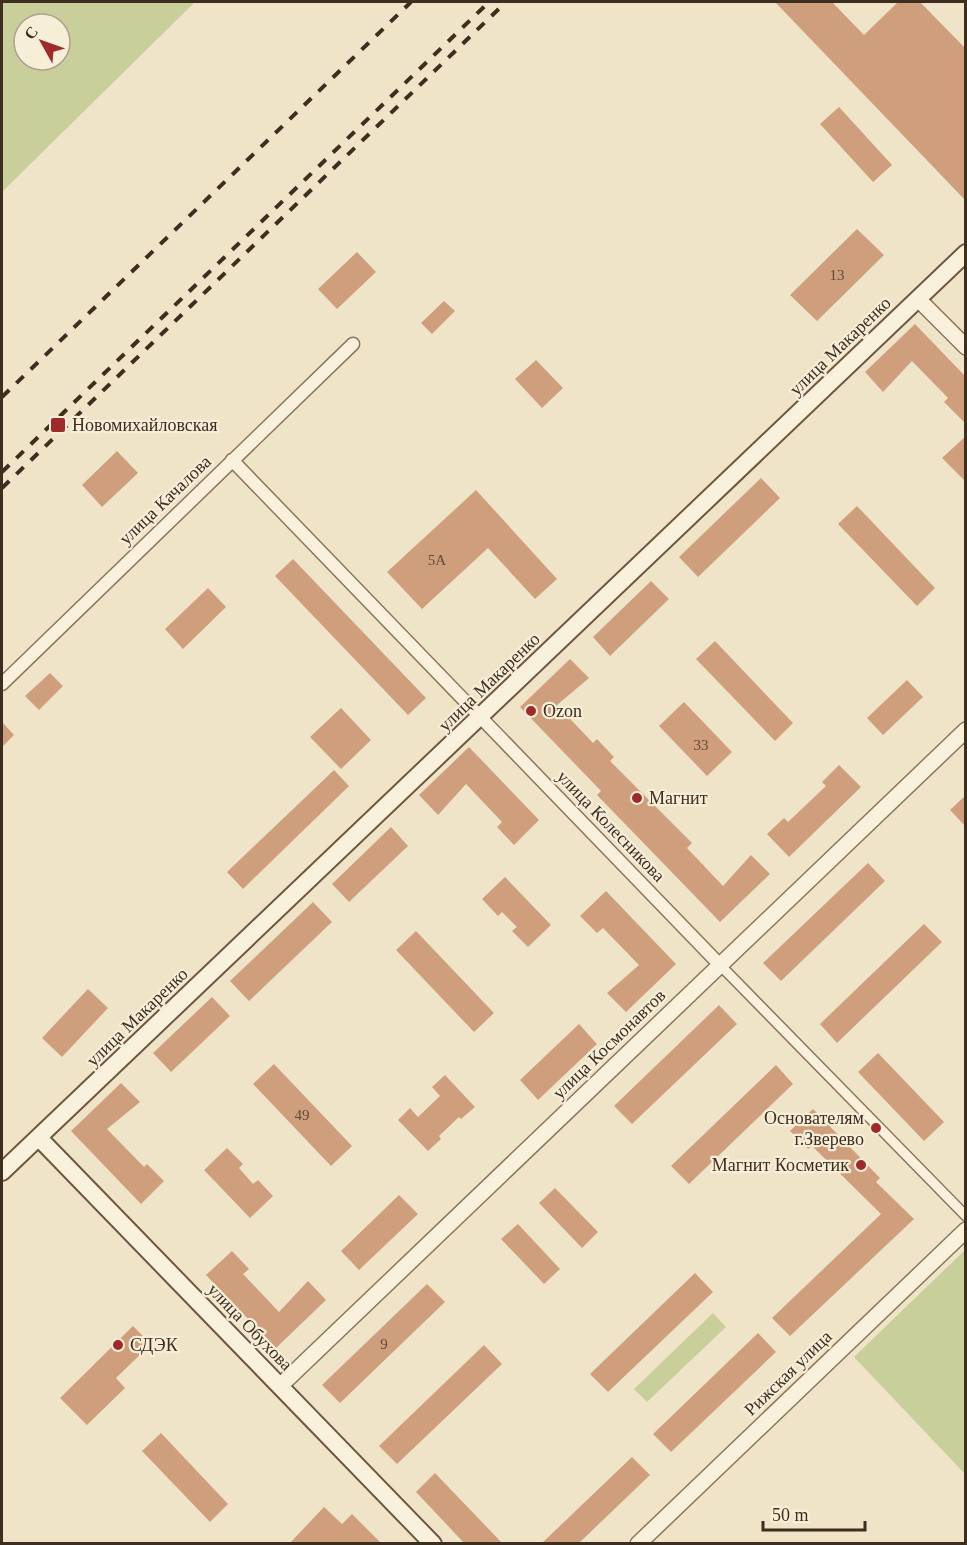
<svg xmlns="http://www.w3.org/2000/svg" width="967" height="1545" font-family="'Times New Roman',serif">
	<rect width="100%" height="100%" fill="#f0e4c8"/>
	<!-- green -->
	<path fill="#c9cf9b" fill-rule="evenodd" d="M2,2H195L2,192ZM24,24H60V60H24Z
		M965,1250V1474L854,1357Z
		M713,1313L726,1327L647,1402L634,1389Z"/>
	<!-- building -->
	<path fill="#cf9f7d" d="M775,2H832L864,35L898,2H920L966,49V201Z
		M839,107L892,165L873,182L820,124Z
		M857,229L884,255L817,321L790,295Z
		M357,252L376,272L337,309L318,289Z
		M444,301L455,311L432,334L421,323Z
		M915,324L966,377V424L944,402L948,398L912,361L883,392L865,372Z
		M536,360L563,388L542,408L515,379Z
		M966,436V482L942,458Z
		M117,451L138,473L102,507L82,485Z
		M761,478L780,498L698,577L679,557Z
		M476,490L557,579L535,599L488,548L422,609L387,572Z
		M857,506L935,588L917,606L838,524Z
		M293,559L426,698L408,715L275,576Z
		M651,581L669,599L610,656L593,637Z
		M208,588L226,607L183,649L165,629Z
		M715,641L793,723L775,741L696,659Z
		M570,659L589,678L557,705L593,743L597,739L614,757L610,761L692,843L687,848L723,886L751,855L770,874L720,922L597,795L601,791L520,707Z
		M50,673L63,686L39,710L25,696Z
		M907,680L923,697L883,735L867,718Z
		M684,702L732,752L707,776L659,726Z
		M341,708L371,740L341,769L310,737Z
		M2,722L14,735L2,747Z
		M469,747L539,820L514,845L497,827L502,822L466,784L438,815L419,795Z
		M839,765L861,787L789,857L767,834L784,818L788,822L826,786L822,782Z
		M334,770L349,786L243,889L227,872Z
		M966,795V827L950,810Z
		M391,827L408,846L349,902L332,884Z
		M868,863L885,881L781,981L763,963Z
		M505,877L551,925L528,947L512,931L517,927L502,912L498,916L482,899Z
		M606,891L676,964L626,1012L607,993L639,965L603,928L597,933L580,916Z
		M313,902L332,922L249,1001L230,981Z
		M924,924L942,942L837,1043L820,1024Z
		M416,931L494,1013L474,1032L396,950Z
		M88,989L108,1008L62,1057L42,1038Z
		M212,997L230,1016L171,1072L153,1053Z
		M719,1005L737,1024L632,1124L614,1106Z
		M579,1024L597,1044L538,1100L520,1080Z
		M878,1053L944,1122L924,1141L858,1072Z
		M274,1064L352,1146L331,1166L253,1084Z
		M776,1065L793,1084L689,1184L671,1166Z
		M445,1075L475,1107L461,1119L459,1117L439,1136L441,1139L428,1151L398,1120L410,1108L418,1117L440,1096L432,1087Z
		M121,1083L140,1102L107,1129L144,1167L147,1164L164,1181L141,1204L71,1131Z
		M813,1109L880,1178L876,1182L914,1219L790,1336L772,1318L881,1214L812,1146L808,1149L790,1131Z
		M227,1148L243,1164L239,1168L253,1184L258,1180L273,1196L250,1218L204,1170Z
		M555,1188L598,1232L582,1248L539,1203Z
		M399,1195L418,1214L359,1270L341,1251Z
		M518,1224L560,1269L544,1284L501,1239Z
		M232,1251L249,1269L243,1274L279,1312L308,1281L326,1300L276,1348L206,1275Z
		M695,1273L713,1292L608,1392L590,1374Z
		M427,1284L445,1302L340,1403L322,1385Z
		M133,1326L151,1344L116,1378L125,1388L87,1425L60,1398Z
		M758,1333L776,1352L671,1452L653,1434Z
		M484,1345L502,1364L397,1464L379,1446Z
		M161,1433L228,1504L210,1522L142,1451Z
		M632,1457L650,1475L578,1544H541Z
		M435,1473L503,1544H465L416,1492Z
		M324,1507L342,1524L352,1514L382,1544H289Z"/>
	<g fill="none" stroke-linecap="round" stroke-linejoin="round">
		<!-- pedestrian casing -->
		<g stroke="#8d765c" stroke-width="12">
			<path id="pedestrian" d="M720,965L966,1216"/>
		</g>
		<!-- minor casing -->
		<g stroke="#8d765c" stroke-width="15">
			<path id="minor" d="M232,460L720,965
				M2,684L353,344"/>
		</g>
		<!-- tertiary casing -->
		<g stroke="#8d765c" stroke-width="18">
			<path id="tertiary" d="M918,299L966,347
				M280,1386L966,730
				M638,1544L966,1230"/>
		</g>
		<!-- secondary casing -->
		<g stroke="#6f573f" stroke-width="20">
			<path id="secondary" d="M39,1138L433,1544
				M2,1172L966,253"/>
		</g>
		<!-- pedestrian -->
		<use href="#pedestrian" stroke="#faf1dc" stroke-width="9"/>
		<!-- minor -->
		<use href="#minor" stroke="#faf1dc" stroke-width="12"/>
		<!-- tertiary -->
		<use href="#tertiary" stroke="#faf1dc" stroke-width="15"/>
		<!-- secondary -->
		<use href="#secondary" stroke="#faf1dc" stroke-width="16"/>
		<!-- rail -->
		<path stroke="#3d2e20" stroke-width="4" stroke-dasharray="10 10" stroke-linecap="butt" d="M2,397L411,2
			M2,472L489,2
			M2,488L506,2"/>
	</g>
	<!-- markers -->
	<g fill="#9e2a2b" stroke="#f7eed8" stroke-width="2">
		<rect x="50" y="417" width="16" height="16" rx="3"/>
		<circle cx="531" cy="711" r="6"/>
		<circle cx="637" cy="798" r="6"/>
		<circle cx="876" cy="1128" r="6"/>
		<circle cx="861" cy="1165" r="6"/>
		<circle cx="118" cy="1345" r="6"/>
	</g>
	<g text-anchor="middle" stroke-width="4.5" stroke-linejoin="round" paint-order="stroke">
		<!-- number labels -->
		<g font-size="15" fill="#624a37">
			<text x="837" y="280">13</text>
			<text x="437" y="565">5А</text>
			<text x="701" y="750">33</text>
			<text x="302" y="1120">49</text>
			<text x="384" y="1349">9</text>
		</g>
		<!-- street labels -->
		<g font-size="18" fill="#3d2e20" stroke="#f7eed8">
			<text transform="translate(840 346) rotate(-44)" y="6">улица Макаренко</text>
			<text transform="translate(165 500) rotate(-44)" y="6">улица Качалова</text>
			<text transform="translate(489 682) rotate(-44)" y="6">улица Макаренко</text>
			<text transform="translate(611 826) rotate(46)" y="6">улица Колесникова</text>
			<text transform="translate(137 1017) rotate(-44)" y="6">улица Макаренко</text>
			<text transform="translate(609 1044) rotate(-44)" y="6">улица Космонавтов</text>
			<text transform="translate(250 1327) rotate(46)" y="6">улица Обухова</text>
			<text transform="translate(788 1373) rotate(-44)" y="6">Рижская улица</text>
		</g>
		<!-- poi labels -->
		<g font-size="18" fill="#3d2e20" stroke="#f7eed8" text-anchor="start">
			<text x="72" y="431">Новомихайловская</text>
			<text x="543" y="717">Ozon</text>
			<text x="649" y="804">Магнит</text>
			<text x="864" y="1124" text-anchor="end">Основателям<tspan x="864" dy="21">г.Зверево</tspan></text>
			<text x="849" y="1171" text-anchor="end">Магнит Косметик</text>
			<text x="130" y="1351">СДЭК</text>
		</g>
	</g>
	<!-- border -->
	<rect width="967" height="1545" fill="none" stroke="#3d2e20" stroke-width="6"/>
	<!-- north arrow -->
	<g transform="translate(42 42) rotate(310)"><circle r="28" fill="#f7eed8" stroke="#ada18e" stroke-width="1.5"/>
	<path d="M0-4.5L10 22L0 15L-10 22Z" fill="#9e2a2b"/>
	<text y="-9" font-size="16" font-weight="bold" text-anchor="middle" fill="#3d2e20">С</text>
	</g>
	<!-- scale -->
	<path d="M763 1521v9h102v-9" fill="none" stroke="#3d2e20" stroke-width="3"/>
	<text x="772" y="1521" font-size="18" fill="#3d2e20" stroke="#f7eed8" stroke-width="4.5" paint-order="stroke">50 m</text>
</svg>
